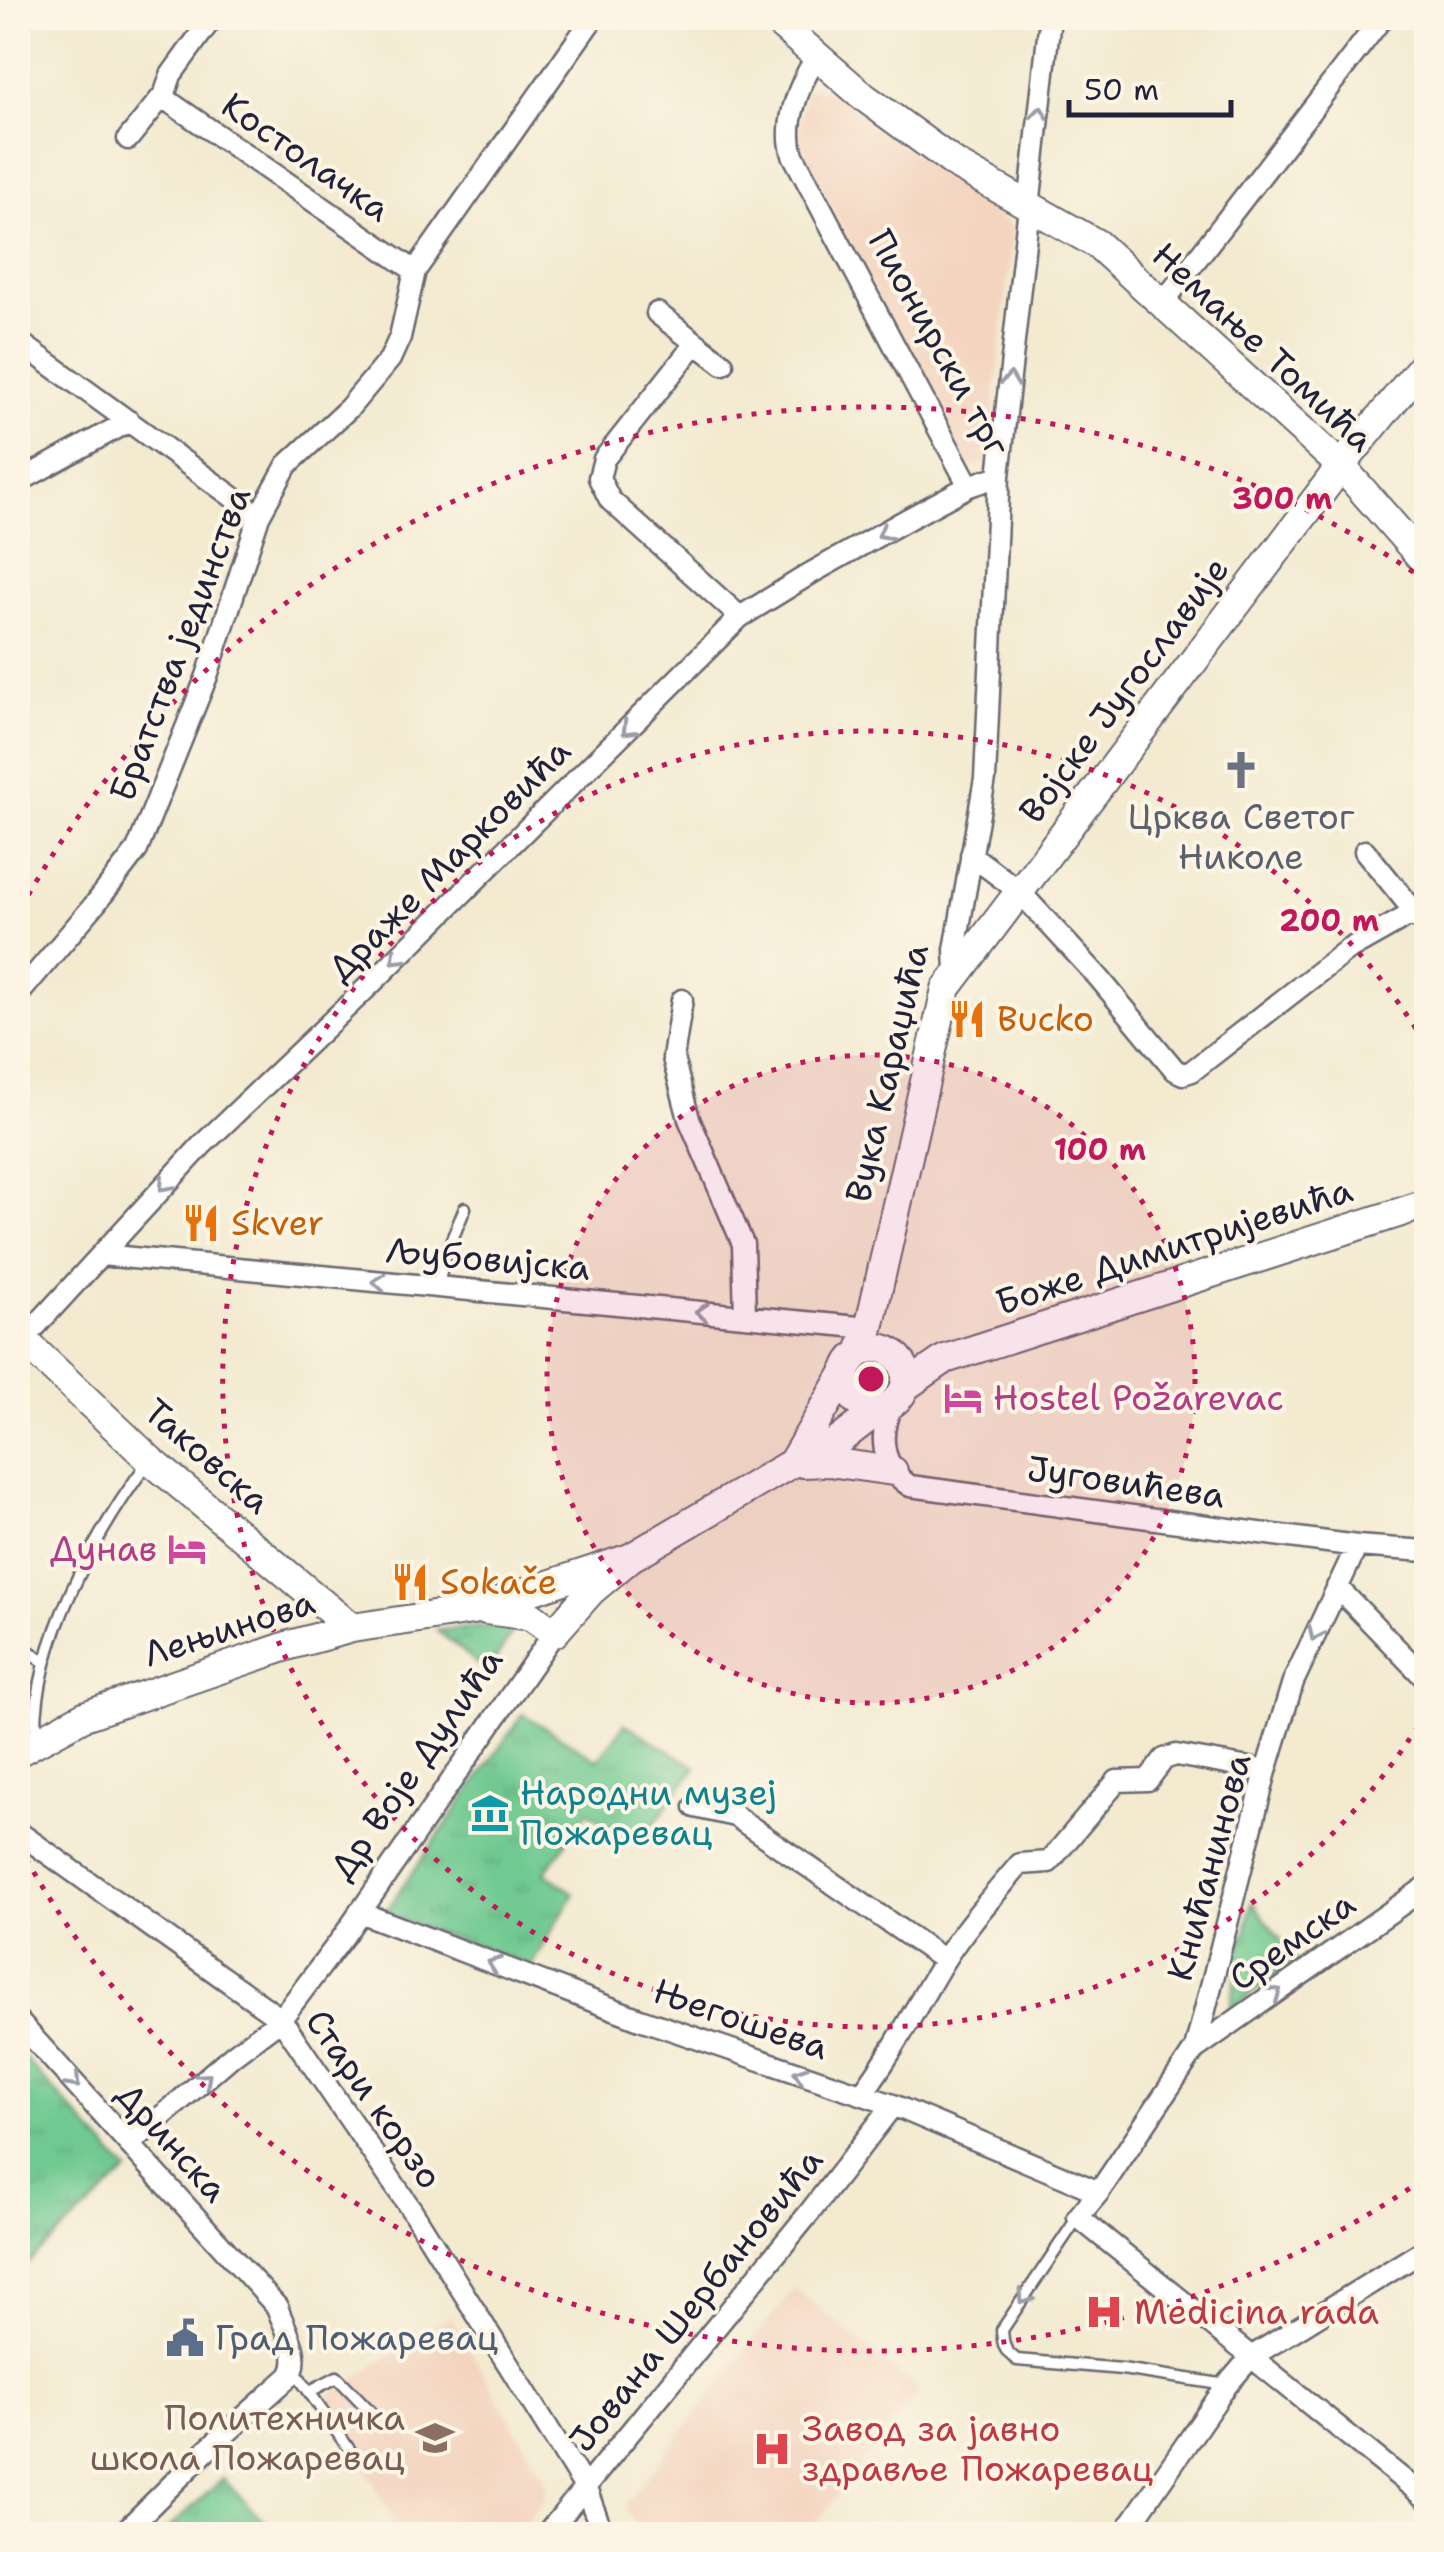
<svg xmlns="http://www.w3.org/2000/svg" width="1444" height="2552" font-family="'Shantell Sans',sans-serif">
	<defs>
		<pattern id="grass-tufts" width="24" height="20" patternUnits="userSpaceOnUse" patternTransform="scale(2.5)"><rect width="24" height="20" fill="#70c990"/><path d="M3 7l-1-3M5 7V3M7 7l1-3M15 17l-1-3M17 17v-4M19 17l1-3" fill="none" stroke="#61ac7d"/></pattern>
	</defs>
	<rect width="100%" height="100%" fill="#fcf5e5"/>
	<filter id="ink" filterUnits="userSpaceOnUse"><feTurbulence type="fractalNoise" baseFrequency=".01" numOctaves="2"/><feDisplacementMap in="SourceGraphic" scale="20" xChannelSelector="R" yChannelSelector="G"/><feConvolveMatrix kernelMatrix="1 2 1 2 8 2 1 2 1" color-interpolation-filters="sRGB"/></filter>
	<filter id="wash" filterUnits="userSpaceOnUse"><feTurbulence type="fractalNoise" baseFrequency=".0048" numOctaves="4" result="noise"/><feDisplacementMap in="SourceGraphic" scale="40" xChannelSelector="R" yChannelSelector="G"/><feGaussianBlur stdDeviation="2.25" result="paint"/><feColorMatrix in="noise" values="0 0 0 0 0 0 0 0 0 0 0 0 0 0 0 0 0 1.4 0 .05"/><feComposite in="paint" operator="in"/></filter>
	<g filter="url(#wash)">
		<rect width="100%" height="100%" fill="#f3ead0"/>
		<!-- built -->
		<path fill="#f3d4bf" d="M806,89L830,90L1013,228L988,462L965,467L798,142Z
			M794,2288L918,2390L808,2534H642L624,2507Z
			M450,2316L545,2479V2497L518,2534H379L394,2521L326,2398Z"/>
		<!-- grass -->
		<path fill="url(#grass-tufts)" stroke="#497666" stroke-width="2.5" d="M516,1625L488,1672L437,1630Z
			M523,1714L598,1760L625,1724L696,1767L638,1845L587,1812L545,1873L574,1893L531,1966L392,1917L388,1908Z
			M1252,1901L1296,1961L1230,2010L1242,1936L1246,1933Z
			M18,2051L128,2172L18,2272Z
			M223,2479L276,2534H162L167,2530Z"/>
	</g>
	<g filter="url(#ink)">
		<g fill="none" stroke-linecap="round" stroke-linejoin="round">
			<!-- lane casing -->
			<g stroke="#6b686f" stroke-width="15">
				<path id="lane" d="M438,1287L443,1261L465,1208
					M18,1643L44,1662
					M36,1736C33,1645 96,1532 149,1461
					M1078,2217L1002,2330C1003,2345 1004,2351 1017,2360L1122,2369L1227,2385
					M294,2370L351,2452
					M312,2390L337,2377L373,2414"/>
			</g>
			<!-- street casing -->
			<g stroke="#6b686f" stroke-width="25">
				<path id="street" d="M816,58C799,84 783,124 793,155L969,486
					M165,93L168,101L415,271
					M128,139L165,93L171,75L212,18
					M1162,304L1382,18
					M657,313L723,364
					M18,341L259,516
					M695,344L604,459L599,478L610,500L740,617
					M18,482L129,421
					M1365,851L1418,916
					M971,855L1019,891L1099,978L1175,1070L1183,1074L1192,1071L1346,951L1408,916L1426,919
					M956,971L955,950L985,779L999,476L1050,18
					M18,995L96,903L137,850L207,676L259,516L287,465L349,408L390,359L400,337L415,271L593,18
					M682,1000L673,1058L689,1119L743,1244L745,1316
					M101,1255L869,1328
					M22,1341L202,1145L376,979L740,617L813,572L906,520L969,486L999,476
					M892,1405C878,1435 881,1467 910,1486L1357,1546L1426,1551
					M1357,1546L1293,1682L1266,1771L1195,2049L1099,2192L1078,2217L1426,2498
					M1337,1587L1426,1679
					M695,1807L735,1816L944,1960
					M18,1832L281,2019L413,2212L586,2489L603,2534
					M359,1912L640,2019L893,2105L1099,2192
					M18,2021L277,2307C284,2328 303,2356 290,2376L205,2452L122,2534
					M1195,2049L1426,1887
					M862,2094C893,2052 916,2007 943,1962C964,1928 994,1895 1020,1864L1049,1862L1117,1781L1148,1780L1164,1759L1176,1755L1266,1771
					M131,2143L233,2055L281,2019L343,1937L554,1633
					M547,2534L810,2212L893,2105
					M1124,2534L1227,2385L1251,2357L1426,2249"/>
			</g>
			<!-- secondary casing -->
			<g stroke="#6b686f" stroke-width="32">
				<path id="secondary" d="M773,18L864,97L957,165L1097,244L1341,466L1426,563
					M18,1335L150,1460L352,1628
					M846 1378a30 30 0 1 1 60 0a30 30 0 1 1-60 0Z
					M860,1352L869,1328L946,989L1341,466L1426,361
					M906,1386L945,1359L1426,1204
					M792,1463L847,1370
					M803,1463L829,1462L893,1471
					M486,1610L531,1616L554,1633L591,1591L630,1558L792,1463L837,1442L881,1408
					M18,1752L84,1716L290,1645L352,1628L473,1610L630,1558"/>
			</g>
			<!-- lane -->
			<use href="#lane" stroke="#fff" stroke-width="10"/>
			<!-- street -->
			<use href="#street" stroke="#fff" stroke-width="20"/>
			<!-- secondary -->
			<use href="#secondary" stroke="#fff" stroke-width="28"/>
		</g>
		<!-- one-way arrows -->
		<defs><path id="oneway-chevron" d="M-2-3.5L2.5 0L-2 3.5" fill="none" stroke-width="1.6" stroke-linecap="round" stroke-linejoin="round" transform="scale(2.5)"/></defs>
		<g stroke="#9c9ca7">
			<use href="#oneway-chevron" transform="translate(1040 113) rotate(-84)"/>
			<use href="#oneway-chevron" transform="translate(1010 379) rotate(-83)"/>
			<use href="#oneway-chevron" transform="translate(884 533) rotate(151)"/>
			<use href="#oneway-chevron" transform="translate(628 729) rotate(135)"/>
			<use href="#oneway-chevron" transform="translate(397 958) rotate(135)"/>
			<use href="#oneway-chevron" transform="translate(165 1185) rotate(132)"/>
			<use href="#oneway-chevron" transform="translate(379 1282) rotate(-175)"/>
			<use href="#oneway-chevron" transform="translate(702 1312) rotate(-175)"/>
			<use href="#oneway-chevron" transform="translate(1315 1634) rotate(115)"/>
			<use href="#oneway-chevron" transform="translate(494 1964) rotate(-159)"/>
			<use href="#oneway-chevron" transform="translate(1275 1993) rotate(-35)"/>
			<use href="#oneway-chevron" transform="translate(800 2074) rotate(-161)"/>
			<use href="#oneway-chevron" transform="translate(205 2079) rotate(-41)"/>
			<use href="#oneway-chevron" transform="translate(74 2082) rotate(47)"/>
			<use href="#oneway-chevron" transform="translate(1024 2298) rotate(124)"/>
		</g>
	</g>
	<!-- distance rings -->
	<circle cx="871" cy="1379" r="324" fill="#c2185b" fill-opacity=".12"/>
	<g fill="none" stroke="#c2185b" stroke-width="5" stroke-dasharray="5 10">
		<circle cx="871" cy="1379" r="324"/>
		<path d="M1426 1713A648 648 0 1 1 1426 1045"/>
		<path d="M1422 2180A972 972 0 0 1 21 1850M21 908A972 972 0 0 1 1422 578"/>
	</g>
	<!-- icons -->
	<defs>
		<g id="church-bare" transform="scale(3)"><path d="M-1.2-6h2.4v3.5h3.3v2.4h-3.3V6h-2.4V-.1h-3.3v-2.4h3.3Z" fill="#6b7280" stroke="#fcf5e5" stroke-width="2.5" paint-order="stroke"/></g>
		<g id="restaurant-bare" transform="scale(3)"><path d="M-5-6h1v4h1v-4h1v4h1v-4h1v5L-1.5 .5V6h-2V.5L-5-1ZM5-6V6H3V1.5H1.5Q1.5-4 5-6Z" fill="#e8710a" stroke="#fcf5e5" stroke-width="2.5" paint-order="stroke"/></g>
		<g id="hotel-bare" transform="scale(3)"><path d="M-6-4.5h1.5V1H6V5H4.5V3h-9V5H-6ZM-4 0a1.8 1.8 0 1 1 3.6 0ZM.5 0V-2.5h3Q6-2.5 6 0Z" fill="#d1479c" stroke="#fcf5e5" stroke-width="2.5" paint-order="stroke"/></g>
		<g id="museum-bare" transform="scale(3)"><path d="M0-6L6-3V-2H-6V-3ZM-5-1h2V3h-2ZM-1-1h2V3h-2ZM3-1h2V3H3ZM-6 4H6V6H-6Z" fill="#0f9aa8" stroke="#fcf5e5" stroke-width="2.5" paint-order="stroke"/></g>
		<g id="hospital-bare" transform="scale(3)"><path d="M-5-5h3v3.5h4V-5h3V5h-3V1.5h-4V5h-3Z" fill="#e0444e" stroke="#fcf5e5" stroke-width="2.5" paint-order="stroke"/></g>
		<g id="civic-bare" transform="scale(3)"><path d="M-.6-6.5H3V-4.5H.6V-3L4-1V1h2V6H-6V1h2V-1L-.6-3ZM-1.2 2.5V6h2.4V2.5Z" fill="#5c6f8a" stroke="#fcf5e5" stroke-width="2.5" paint-order="stroke"/></g>
		<g id="school-bare" transform="scale(3)"><path d="M0-5L7-2L0 1L-7-2ZM-4 1L0 2.5L4 1V4Q0 6-4 4Z" fill="#8d6e63" stroke="#fcf5e5" stroke-width="2.5" paint-order="stroke"/></g>
	</defs>
	<g fill-rule="evenodd">
		<use href="#church-bare" x="1241" y="770"/>
		<use href="#restaurant-bare" x="967" y="1019"/>
		<use href="#restaurant-bare" x="201" y="1223"/>
		<use href="#hotel-bare" x="963" y="1398"/>
		<use href="#hotel-bare" x="187" y="1549"/>
		<use href="#restaurant-bare" x="410" y="1582"/>
		<use href="#museum-bare" x="490" y="1813"/>
		<use href="#hospital-bare" x="1104" y="2312"/>
		<use href="#civic-bare" x="185" y="2338"/>
		<use href="#school-bare" x="435" y="2438"/>
		<use href="#hospital-bare" x="772" y="2449"/>
	</g>
	<g text-anchor="middle" stroke-width="8" stroke-linejoin="round" paint-order="stroke">
		<!-- street labels -->
		<g font-size="35" fill="#22223b" stroke="#fcf5e5">
			<text transform="translate(306 157) rotate(35)" y="12">Костолачка</text>
			<text transform="translate(939 343) rotate(61)" y="12">Пионирски трг</text>
			<text transform="translate(1263 347) rotate(43)" y="12">Немање Томића</text>
			<text transform="translate(180 644) rotate(-69)" y="12">Братства јединства</text>
			<text transform="translate(1124 690) rotate(-53)" y="12">Војске Југославије</text>
			<text transform="translate(449 860) rotate(-45)" y="12">Драже Марковића</text>
			<text transform="translate(887 1073) rotate(-77)" y="12">Вука Караџића</text>
			<text transform="translate(1174 1246) rotate(-18)" y="12">Боже Димитријевића</text>
			<text transform="translate(488 1259) rotate(5)" y="12">Љубовијска</text>
			<text transform="translate(207 1456) rotate(41)" y="12">Таковска</text>
			<text transform="translate(1126 1482) rotate(8)" y="12">Југовићева</text>
			<text transform="translate(229 1628) rotate(-18)" y="12">Лењинова</text>
			<text transform="translate(416 1764) rotate(-55)" y="12">Др Воје Дулића</text>
			<text transform="translate(1209 1867) rotate(-75)" y="12">Книћанинова</text>
			<text transform="translate(1292 1941) rotate(-35)" y="12">Сремска</text>
			<text transform="translate(741 2019) rotate(19)" y="12">Његошева</text>
			<text transform="translate(374 2099) rotate(55)" y="12">Стари корзо</text>
			<text transform="translate(172 2142) rotate(48)" y="12">Дринска</text>
			<text transform="translate(696 2300) rotate(-51)" y="12">Јована Шербановића</text>
		</g>
		<!-- worship labels -->
		<g font-size="35" fill="#5b616d" stroke="#fcf5e5">
			<text x="1241" y="829">Црква Светог<tspan x="1241" dy="40">Николе</tspan></text>
		</g>
		<!-- food labels -->
		<g font-size="35" fill="#c56008" stroke="#fcf5e5" text-anchor="start">
			<text x="997" y="1031">Bucko</text>
			<text x="231" y="1235">Skver</text>
			<text x="440" y="1594">Sokače</text>
		</g>
		<!-- hotel labels -->
		<g font-size="35" fill="#b23c85" stroke="#fcf5e5" text-anchor="start">
			<text x="993" y="1410">Hostel Požarevac</text>
			<text x="157" y="1561" text-anchor="end">Дунав</text>
		</g>
		<!-- culture labels -->
		<g font-size="35" fill="#0d838f" stroke="#fcf5e5" text-anchor="start">
			<text x="520" y="1805">Народни музеј<tspan x="520" dy="40">Пожаревац</tspan></text>
		</g>
		<!-- health labels -->
		<g font-size="35" fill="#be3a42" stroke="#fcf5e5" text-anchor="start">
			<text x="1134" y="2324">Medicina rada</text>
			<text x="802" y="2441">Завод за јавно<tspan x="802" dy="40">здравље Пожаревац</tspan></text>
		</g>
		<!-- service labels -->
		<g font-size="35" fill="#4e5e75" stroke="#fcf5e5" text-anchor="start">
			<text x="215" y="2350">Град Пожаревац</text>
		</g>
		<!-- education labels -->
		<g font-size="35" fill="#785e54" stroke="#fcf5e5" text-anchor="end">
			<text x="405" y="2430">Политехничка<tspan x="405" dy="40">школа Пожаревац</tspan></text>
		</g>
	</g>
	<circle cx="871" cy="1379" r="15" fill="#c2185b" stroke="#fcf5e5" stroke-width="5"/>
	<g font-size="30" text-anchor="middle" font-weight="bold" fill="#c2185b" stroke="#fcf5e5" stroke-width="8" stroke-linejoin="round" paint-order="stroke">
		<text x="1282" y="509">300 m</text>
		<text x="1329" y="931">200 m</text>
		<text x="1100" y="1160">100 m</text>
	</g>
	<!-- margin -->
	<rect width="1444" height="2552" fill="none" stroke="#fcf5e5" stroke-width="60"/>
	<!-- scale -->
	<path d="M1069 100v15h162v-15" fill="none" stroke="#22223b" stroke-width="5"/>
	<text x="1084" y="100" font-size="30" fill="#22223b" stroke="#fcf5e5" stroke-width="8" paint-order="stroke">50 m</text>
</svg>
